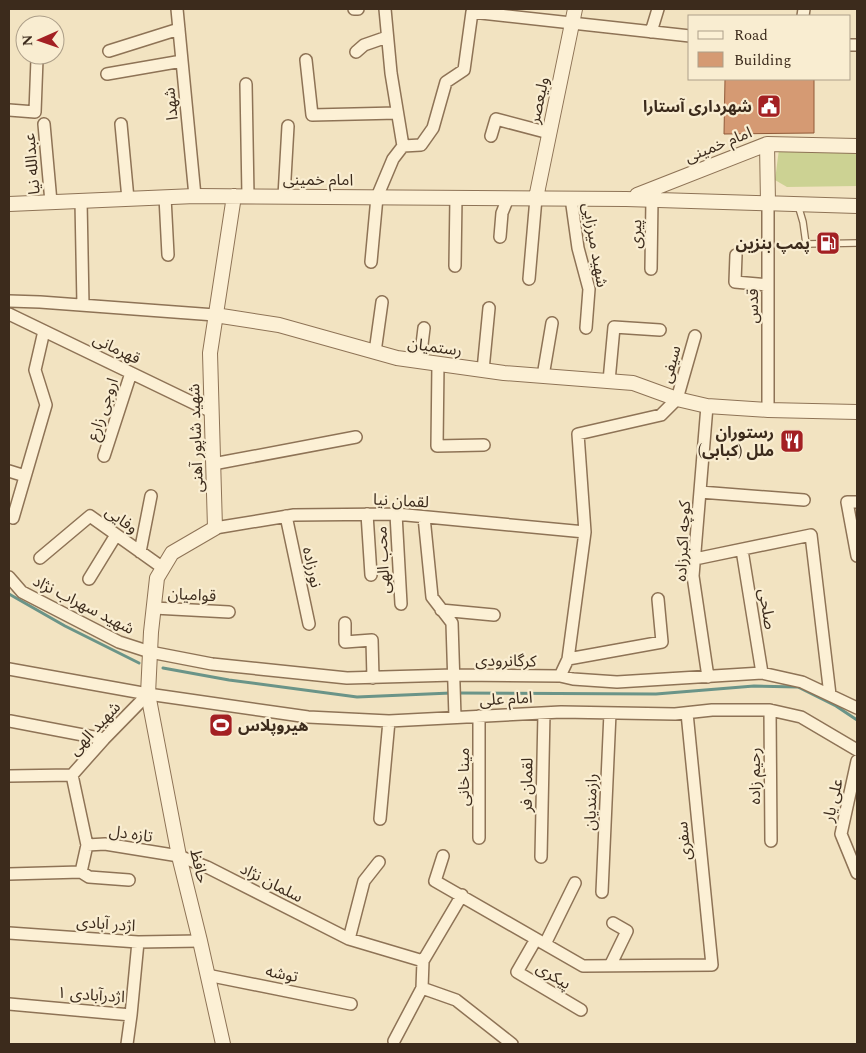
<svg xmlns="http://www.w3.org/2000/svg" width="866" height="1053" font-family="Spectral,'Noto Sans Arabic',serif">
	<rect width="100%" height="100%" fill="#f2e3c1"/>
	<!-- green -->
	<path fill="#ccd293" d="M779,149L857,152V186L787,187L775,180Z"/>
	<g fill="none" stroke-linecap="round" stroke-linejoin="round">
		<!-- stream -->
		<path stroke="#6a9488" stroke-width="3" d="M9,594L65,626L139,663
			M163,668L229,680L357,697L451,693
			M457,693L656,694L754,686L798,687L836,706L857,720"/>
	</g>
	<!-- building -->
	<path fill="#d59a73" stroke="#905a39" d="M725,79H814V133L724,134Z"/>
	<g fill="none" stroke-linecap="round" stroke-linejoin="round">
		<!-- service casing -->
		<g stroke="#8e7356" stroke-width="8">
			<path id="service" d="M798,205L803,222L806,244L857,243"/>
		</g>
		<!-- minor casing -->
		<g stroke="#8e7356" stroke-width="14">
			<path id="minor" d="M177,9L195,196
				M354,9H358
				M385,9L391,73L403,146
				M472,12L690,36
				M803,16L804,9
				M651,32L658,9
				M850,45H857
				M109,51L179,29
				M356,52L364,45L387,37
				M306,60L312,115L397,113
				M107,74L182,61
				M246,84L248,196
				M9,110L35,112L37,59
				M44,124L51,202
				M121,124L128,199
				M491,136L496,119L549,133
				M284,196L288,126
				M165,197L168,255
				M571,198L578,248L589,289L586,328
				M81,201L83,305
				M768,203V410
				M500,237L502,213L508,198
				M736,255L735,282L768,285
				M371,262L377,197L393,159L403,146L421,145L433,128L446,82L464,70L472,12
				M455,266L456,197
				M651,269L652,199
				M529,279L536,198
				M9,301L40,302L215,315
				M9,314L212,412
				M375,352L382,302
				M420,361L424,328
				M438,364L437,446L484,445
				M483,370L489,308
				M543,376L552,323
				M609,381L614,327L660,330
				M707,406L693,576L708,677
				M104,456L131,373
				M213,464L356,437
				M9,471L25,476
				M700,492L804,500
				M857,502H847L857,556
				M367,514L371,575
				M396,514L401,604
				M286,516L309,624
				M424,517L432,597L452,623L455,717
				M13,518L46,405L35,370L44,331
				M215,528L294,515L396,514L585,532
				M742,550L762,673
				M140,552L151,496
				M40,558L90,516L163,568
				M695,559L811,535L830,695
				M9,577L22,592L119,642L150,652L212,664L347,678L454,675L560,676L573,679L617,682L762,673L802,682L857,708
				M89,579L116,535
				M154,608L229,612
				M441,610L494,615
				M345,623V642L372,640L373,678
				M568,659L662,642L658,599
				M9,669L148,694L308,717L389,721L561,712L675,714L712,710H770L801,717L857,750
				M560,676L568,659L585,532L578,434L661,415L677,399L695,336
				M770,710L771,841
				M479,716V838
				M10,721L104,739
				M857,761L841,834L857,873
				M9,776L72,775
				M380,819L389,721
				M87,845L72,775L104,739L148,694
				M443,856L435,881L583,966L712,965L687,713
				M541,857L544,713
				M81,872L89,877L129,880
				M9,874L81,872L87,845L105,844L179,856L207,867L349,939L423,961
				M602,892L610,713
				M9,933L138,942L200,941
				M349,939L364,881L379,862
				M536,939L517,972L581,1010
				M545,944L575,883
				M610,966L627,931L613,923
				M207,975L351,1004
				M422,988L456,1000L512,1044
				M9,1004L131,1015L138,942
				M394,1041L422,988L423,961L462,895
				M127,1044L131,1015"/>
		</g>
		<!-- tertiary casing -->
		<g stroke="#8e7356" stroke-width="16">
			<path id="tertiary" d="M767,144L768,203
				M637,195L767,144L857,146
				M536,198L575,9
				M9,204L195,196L626,199L857,206
				M215,315L279,325L397,358L504,373L633,383L677,399L707,406L768,410L857,412
				M223,1044L200,941L179,856L148,694L151,632L157,578L172,553L215,528L210,353L234,196"/>
		</g>
		<!-- service -->
		<use href="#service" stroke="#fcf0d5" stroke-width="5.5"/>
		<!-- minor -->
		<use href="#minor" stroke="#fcf0d5" stroke-width="11"/>
		<!-- tertiary -->
		<use href="#tertiary" stroke="#fcf0d5" stroke-width="14"/>
	</g>
	<!-- icons -->
	<defs>
		<g id="civic-square" transform="scale(1.25)"><rect x="-9" y="-9" width="18" height="18" rx="4" fill="#a32023" stroke="#f9edd1"/><path d="M-.6-6.5H3V-4.5H.6V-3L4-1V1h2V6H-6V1h2V-1L-.6-3ZM-1.2 2.5V6h2.4V2.5Z" fill="#fff"/></g>
		<g id="fuel-square" transform="scale(1.25)"><rect x="-9" y="-9" width="18" height="18" rx="4" fill="#a32023" stroke="#f9edd1"/><path d="M-5.5-6h7V0h2V4h1.3V-2.5L3-4.5l.8-.8L6-3V5H2.5V1h-1V6h-7ZM-4.2-4.7v3.2H.2V-4.7Z" fill="#fff"/></g>
		<g id="restaurant-square" transform="scale(1.25)"><rect x="-9" y="-9" width="18" height="18" rx="4" fill="#a32023" stroke="#f9edd1"/><path d="M-5-6h1v4h1v-4h1v4h1v-4h1v5L-1.5 .5V6h-2V.5L-5-1ZM5-6V6H3V1.5H1.5Q1.5-4 5-6Z" fill="#fff"/></g>
		<g id="stadium-square" transform="scale(1.25)"><rect x="-9" y="-9" width="18" height="18" rx="4" fill="#a32023" stroke="#f9edd1"/><path d="M0-5a6.5 5 0 1 0 0 10a6.5 5 0 1 0 0-10ZM-3.5-1.8h7v3.6h-7Z" fill="#fff"/></g>
	</defs>
	<g fill-rule="evenodd">
		<use href="#civic-square" x="769" y="106"/>
		<use href="#fuel-square" x="828" y="243"/>
		<use href="#restaurant-square" x="792" y="441"/>
		<use href="#stadium-square" x="221" y="725"/>
	</g>
	<g text-anchor="middle" stroke-width="4.5" stroke-linejoin="round" paint-order="stroke">
		<!-- street labels -->
		<g font-size="16" fill="#3c2b1c" stroke="#f9edd1">
			<text transform="translate(538 100) rotate(-78)" y="6">ولیعصر</text>
			<text transform="translate(170 104) rotate(-96)" y="6">شهدا</text>
			<text transform="translate(718 144) rotate(-22)" y="6">امام خمینی</text>
			<text transform="translate(31 164) rotate(-95)" y="6">عبدالله نیا</text>
			<text x="318" y="185">امام خمینی</text>
			<text transform="translate(635 234) rotate(-89)" y="6">پیری</text>
			<text transform="translate(596 245) rotate(80)" y="6">شهید میرزایی</text>
			<text transform="translate(752 306) rotate(-90)" y="6">قدس</text>
			<text transform="translate(435 346) rotate(8)" y="6">رستمیان</text>
			<text transform="translate(117 348) rotate(26)" y="6">قهرمانی</text>
			<text transform="translate(670 364) rotate(-75)" y="6">سیفی</text>
			<text transform="translate(102 409) rotate(-71)" y="6">اروجی زارع</text>
			<text transform="translate(195 438) rotate(-92)" y="6">شهید شاپور آهنی</text>
			<text transform="translate(401 500) rotate(3)" y="6">لقمان نیا</text>
			<text transform="translate(122 519) rotate(35)" y="6">وفایی</text>
			<text transform="translate(682 541) rotate(-87)" y="6">کوچه اکبرزاده</text>
			<text transform="translate(382 560) rotate(-93)" y="6">محب الهی</text>
			<text transform="translate(313 567) rotate(78)" y="6">نورزاده</text>
			<text transform="translate(192 594) rotate(3)" y="6">قوامیان</text>
			<text transform="translate(84 604) rotate(27)" y="6">شهید سهراب نژاد</text>
			<text transform="translate(768 609) rotate(81)" y="6">صلحی</text>
			<text transform="translate(506 660) rotate(1)" y="6">کرگانرودی</text>
			<text transform="translate(506 698) rotate(-3)" y="6">امام علی</text>
			<text transform="translate(94 728) rotate(-47)" y="6">شهید الهی</text>
			<text transform="translate(754 776) rotate(-90)" y="6">رحیم زاده</text>
			<text transform="translate(463 777) rotate(-90)" y="6">مینا خانی</text>
			<text transform="translate(526 785) rotate(-89)" y="6">لقمان فر</text>
			<text transform="translate(832 800) rotate(-77)" y="6">علی یار</text>
			<text transform="translate(590 802) rotate(-88)" y="6">رازمندیان</text>
			<text transform="translate(131 833) rotate(8)" y="6">تازه دل</text>
			<text transform="translate(683 841) rotate(-96)" y="6">سفری</text>
			<text transform="translate(200 866) rotate(77)" y="6">حافظ</text>
			<text transform="translate(272 882) rotate(27)" y="6">سلمان نژاد</text>
			<text transform="translate(106 923) rotate(4)" y="6">اژدر آبادی</text>
			<text transform="translate(282 973) rotate(11)" y="6">توشه</text>
			<text transform="translate(554 975) rotate(31)" y="6">پیکری</text>
			<text transform="translate(91 994) rotate(4)" y="6">اژدرآبادی ۱</text>
		</g>
		<!-- poi labels -->
		<g font-size="16" font-weight="bold" fill="#3c2b1c" stroke="#f9edd1" text-anchor="end">
			<text x="752" y="112">شهرداری آستارا</text>
			<text x="810" y="249">پمپ بنزین</text>
			<text x="774" y="438">رستوران<tspan x="774" dy="18">ملل (کبابی)</tspan></text>
			<text x="238" y="731" text-anchor="start">هیروپلاس</text>
		</g>
	</g>
	<!-- border -->
	<rect width="866" height="1053" fill="none" stroke="#3c2b1c" stroke-width="20"/>
	<!-- legend -->
	<rect x="688" y="15" width="162" height="65" fill="#f9edd1" stroke="#ad9f89"/>
	<rect x="698" y="31" width="25" height="8" fill="#fcf0d5" stroke="#ad9f89"/>
	<text x="734" y="40" font-size="15" fill="#3c2b1c">Road</text>
	<rect x="698" y="52" width="25" height="15" fill="#d59a73" stroke="#ad9f89"/>
	<text x="734" y="65" font-size="15" fill="#3c2b1c">Building</text>
	<!-- north arrow -->
	<g transform="translate(40 40) rotate(268)"><circle r="24" fill="#f9edd1" stroke="#ad9f89"/>
	<path d="M0-4L9 19L0 12L-9 19Z" fill="#a32023"/>
	<text y="-8" font-size="14" font-weight="bold" text-anchor="middle" fill="#3c2b1c">N</text>
	</g>
</svg>
